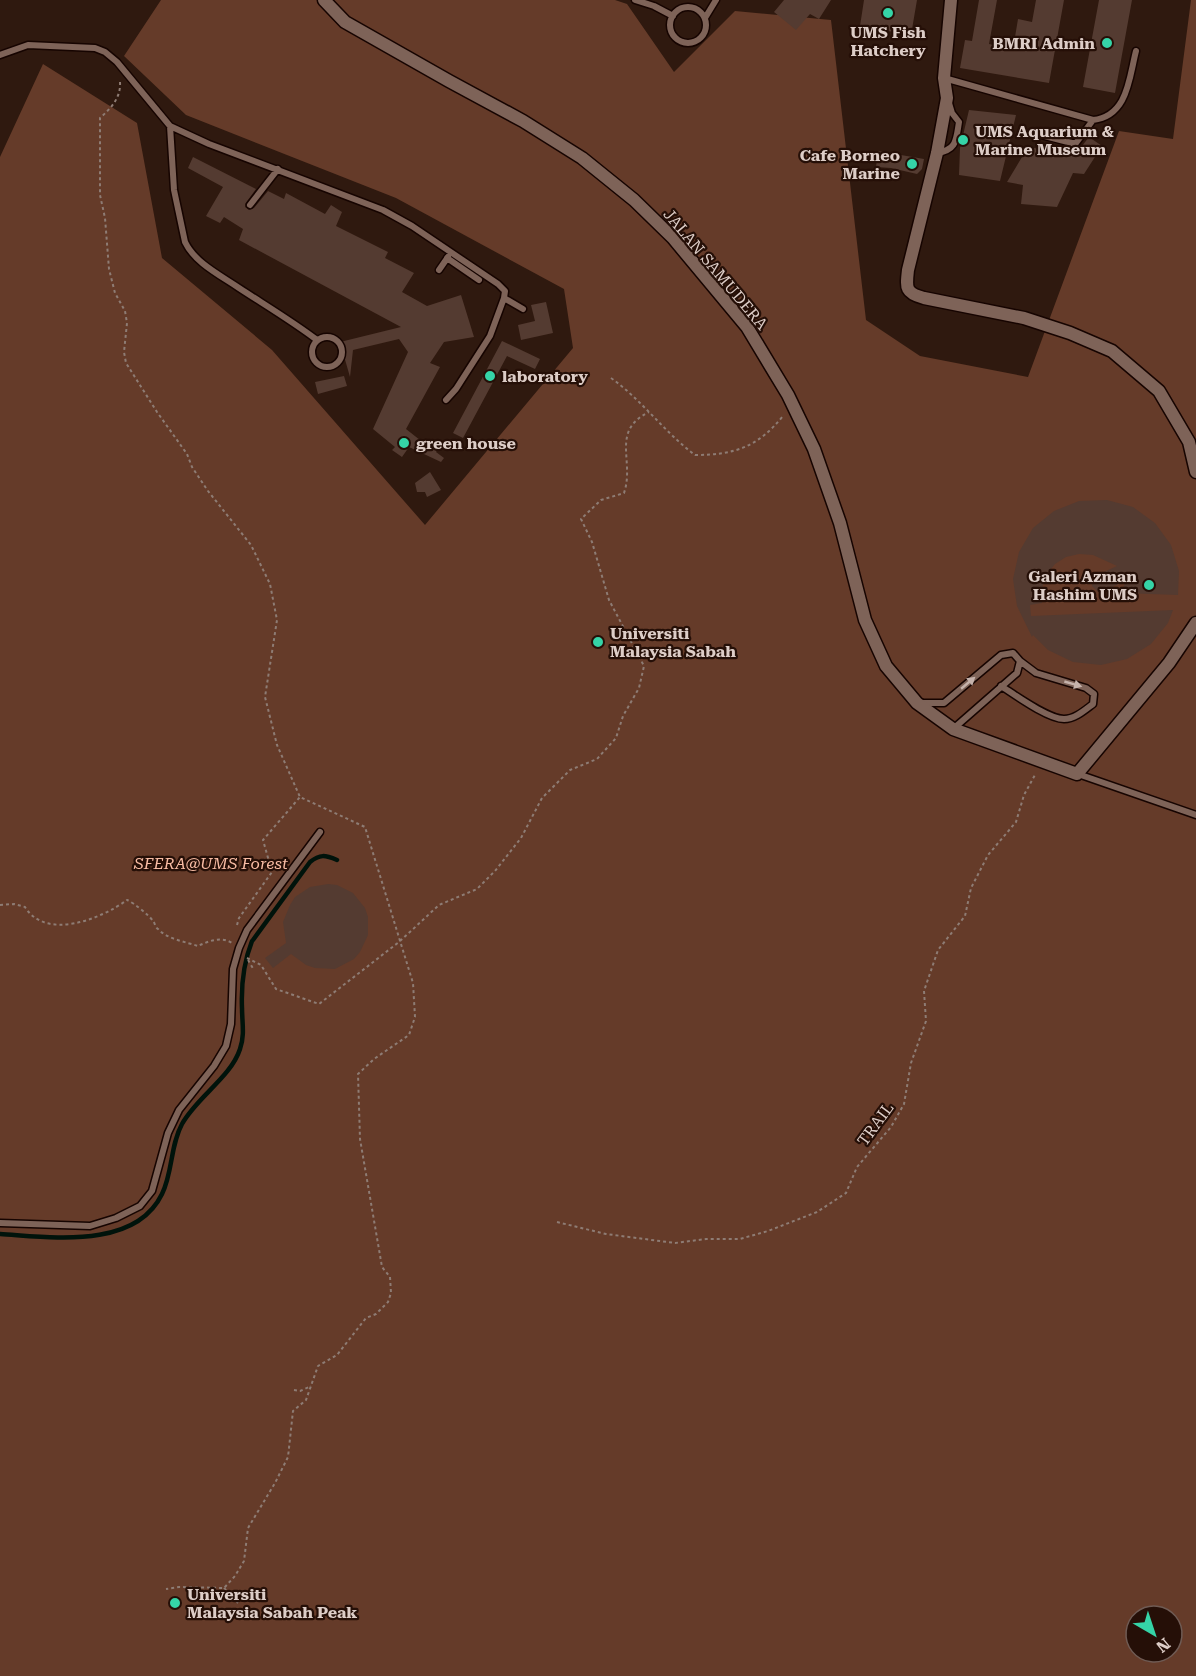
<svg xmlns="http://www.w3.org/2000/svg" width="1196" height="1676" font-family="'Roboto Serif',serif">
	<rect width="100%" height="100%" fill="#2f190f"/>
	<!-- forest -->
	<path fill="#653b29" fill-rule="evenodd" d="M161,0H615L627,4L674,72L735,11L831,20L866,320L920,356L1028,377L1119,131L1173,139L1191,0H1196V1676H0V157L43,64L137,123L162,258L272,350L425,525L573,348L564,289L396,198L186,115L124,56ZM1136,1616H1172V1652H1136Z"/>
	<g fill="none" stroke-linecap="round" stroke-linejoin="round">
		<!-- stream -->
		<path stroke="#00130b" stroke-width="4.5" d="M253,940L310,862C320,854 325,855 337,860
			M0,1234C51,1237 135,1250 162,1194C173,1172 170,1146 182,1124C197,1097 231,1077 240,1049C245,1035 242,1022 242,1008C241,984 243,964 252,941"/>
	</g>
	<!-- building -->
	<path fill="#543b31" d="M784,0H831L819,19L810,14L796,30L774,12Z
		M864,0H917L911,35L860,26Z
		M979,0H997L989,44L1013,49L1018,19L1032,22L1036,0H1064L1049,83L960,68L965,40L972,41Z
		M1099,0H1132L1115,93L1083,87Z
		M969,110L1016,115L1000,181L959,175L960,148Z
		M1089,137L1102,146L1084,174L1073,173L1057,207L1021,204L1023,185L1007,182L1028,147L1075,155Z
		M878,151L924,159L922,169L917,174L891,168L876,167Z
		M193,157L256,189L245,204V207L249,210L254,208L268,191L284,199L286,193L325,214L331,205L342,212L336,226L388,252L385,258L414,273L402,292L427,306L461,295L474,337L444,342L430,363L440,367L406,429L425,444L428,439L440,445L436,452L444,458L441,462L409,447L402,457L392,450L395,447L373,429L408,352L399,339L353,350L350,377L340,342L401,327L239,240L243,229L224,217L220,223L206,216L223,187L188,168Z
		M546,302L553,333L521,340L518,325L535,321L531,305Z
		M502,341L540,359L535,369L507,356L463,438L453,433Z
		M344,376L347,386L318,394L315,382Z
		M430,472L441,490L427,497L425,492H417L415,483Z
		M1107,500L1133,507L1155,523L1171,545L1179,571L1178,595L1122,593L1125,581L1104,591L1098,592L1092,586L1093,577L1117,566L1093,555L1079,554L1066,557L1055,564L1046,575L1042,588V603L1030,605L1031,616L1173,610L1168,623L1151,644L1127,659L1101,665L1073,662L1048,650L1033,635L1032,637L1017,606L1013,579L1019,552L1033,528L1054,511L1079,501Z
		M328,884L337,885L353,893L365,908L368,917V935L360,952L354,959L335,969L315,968L306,965L291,954L273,968L265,958L286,943L283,922L290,905L295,897L310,887Z"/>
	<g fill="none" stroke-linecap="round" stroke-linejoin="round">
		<!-- service casing -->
		<g stroke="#160400" stroke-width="9">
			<path id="service" d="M635,0L654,6L673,16
				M670 25a18 18 0 1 1 36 0a18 18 0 1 1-36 0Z
				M705,18L716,0
				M0,55L28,45L95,48L105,52L117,62L170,126L209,144L383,210L412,226L498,284L505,291L504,298L490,336L456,389L446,400
				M944,78L1093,120C1128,116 1129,78 1136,51
				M170,126L174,190L185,242C195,263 220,275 239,288C265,305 292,321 317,340
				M1037,134L1072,143H1076L1093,120
				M937,153C957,150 956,140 959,122L952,113L949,103
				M250,205L278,169
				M447,258L479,280
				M439,270L448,257
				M504,298L523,309
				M312 352a15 15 0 1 1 30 0a15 15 0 1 1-30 0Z
				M1001,686C1015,695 1048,719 1064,719C1075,719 1085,710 1093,704L1094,694L1086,688L1036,673L1020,661
				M921,703H944L1001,655L1013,653L1020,661L1017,673L953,729
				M1078,774L1196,815
				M0,1223L90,1226L116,1218L140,1206L152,1191L168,1133L179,1110L214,1066L226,1046L231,1024L233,969L239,948L247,930L320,832"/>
		</g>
		<!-- minor casing -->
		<g stroke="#160400" stroke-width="15">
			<path id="minor" d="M324,0L345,22L449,81L523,121L582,158L634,200L673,238L747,327L788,395L814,449L840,523L865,620L886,666L917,703L953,729L1077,774L1169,663L1196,623
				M951,0L944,78L947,98L937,153L908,270C906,288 905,293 924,298L1024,318L1070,333L1112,351L1159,391L1189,442L1196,472"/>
		</g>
		<!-- path -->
		<path stroke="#8e7c74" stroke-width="2" stroke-dasharray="3 3" stroke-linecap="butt" d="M120,82C121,98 111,108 100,118V195L105,218L109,269L115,293L125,311L127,323L124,352L126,363L157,412L187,454L192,467L208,491L251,545L270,584L277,620L265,697L277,745L300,797L365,827L413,983L415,1017L409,1035L374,1059L358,1074L360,1139L382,1267L390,1277L391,1293L388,1302L376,1314L366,1318L337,1355L318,1366L306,1400L293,1411L288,1457L275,1483L248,1528L244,1561L235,1576L224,1588L179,1587L166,1589
			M611,378C642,400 664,432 695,455C734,455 758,447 783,416
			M0,905L14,904L25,907C46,941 101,919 127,900C134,903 149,915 153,921C155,923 155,927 158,929C167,939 186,942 198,946C209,941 221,936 232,943
			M237,925L239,918L272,872L263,840L300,797
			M247,958L261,965L276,989L319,1004L399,942L439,905L477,889L495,871L521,838L542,798L570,770L597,759L616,738L623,716L639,688L644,666L609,600L592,542L581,519L601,500L624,493C635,461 610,431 649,412
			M248,960L254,970
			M557,1222L606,1234L675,1243L706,1239H740L768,1231L817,1212L846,1193L857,1167L891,1127L904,1104L911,1063L926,1021L924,991L938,950L965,916L971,888L988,855L1016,822L1024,795L1036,773
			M294,1390L300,1391L311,1386
			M224,1588L238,1603"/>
		<!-- service -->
		<use href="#service" stroke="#7e6358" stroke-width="6"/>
		<!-- minor -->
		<use href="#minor" stroke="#7e6358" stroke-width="12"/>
	</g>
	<!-- one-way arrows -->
	<defs><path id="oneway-solid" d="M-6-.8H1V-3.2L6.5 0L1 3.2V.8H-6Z" transform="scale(1.5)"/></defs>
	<g fill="#c5b2ab">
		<use href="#oneway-solid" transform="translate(968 683) rotate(-40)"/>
		<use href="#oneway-solid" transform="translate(1073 684) rotate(16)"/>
	</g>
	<!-- markers -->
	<g fill="#35d4a7" stroke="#250f07" stroke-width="2">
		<circle cx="888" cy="13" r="6"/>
		<circle cx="1107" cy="43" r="6"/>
		<circle cx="963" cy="140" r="6"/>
		<circle cx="912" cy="164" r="6"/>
		<circle cx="490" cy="376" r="6"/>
		<circle cx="404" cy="443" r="6"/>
		<circle cx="1149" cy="585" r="6"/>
		<circle cx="598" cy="642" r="6"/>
		<circle cx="175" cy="1603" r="6"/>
	</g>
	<g text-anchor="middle" stroke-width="4.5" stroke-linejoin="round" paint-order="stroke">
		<!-- poi labels -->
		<g font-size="16" font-weight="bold" fill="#ddcdc7" stroke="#250f07" text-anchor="start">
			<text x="888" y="38" text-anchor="middle">UMS Fish<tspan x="888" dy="18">Hatchery</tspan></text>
			<text x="1095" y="49" text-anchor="end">BMRI Admin</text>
			<text x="975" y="137">UMS Aquarium &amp;<tspan x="975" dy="18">Marine Museum</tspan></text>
			<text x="900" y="161" text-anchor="end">Cafe Borneo<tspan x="900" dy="18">Marine</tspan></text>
			<text x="502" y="382">laboratory</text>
			<text x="416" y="449">green house</text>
			<text x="1137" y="582" text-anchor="end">Galeri Azman<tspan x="1137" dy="18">Hashim UMS</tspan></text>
			<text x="610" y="639">Universiti<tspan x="610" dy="18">Malaysia Sabah</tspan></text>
			<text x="187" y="1600">Universiti<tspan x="187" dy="18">Malaysia Sabah Peak</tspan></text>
		</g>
		<!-- street labels -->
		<g font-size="16" fill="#ddcdc7" stroke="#250f07">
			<text transform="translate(716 269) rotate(50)" y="6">JALAN SAMUDERA</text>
			<text transform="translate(875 1124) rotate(-54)" y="6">TRAIL</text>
		</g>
		<!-- park labels -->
		<g font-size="16" font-style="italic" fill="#f8bca4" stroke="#250f07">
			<text x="211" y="869">SFERA@UMS Forest</text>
		</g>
	</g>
	<!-- north arrow -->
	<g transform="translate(1154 1634) rotate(141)"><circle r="28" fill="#250f07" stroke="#6f5b54" stroke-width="1.5"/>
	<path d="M0-4.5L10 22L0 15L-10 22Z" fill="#35d4a7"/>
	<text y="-9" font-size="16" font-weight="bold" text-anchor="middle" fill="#ddcdc7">N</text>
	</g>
</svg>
